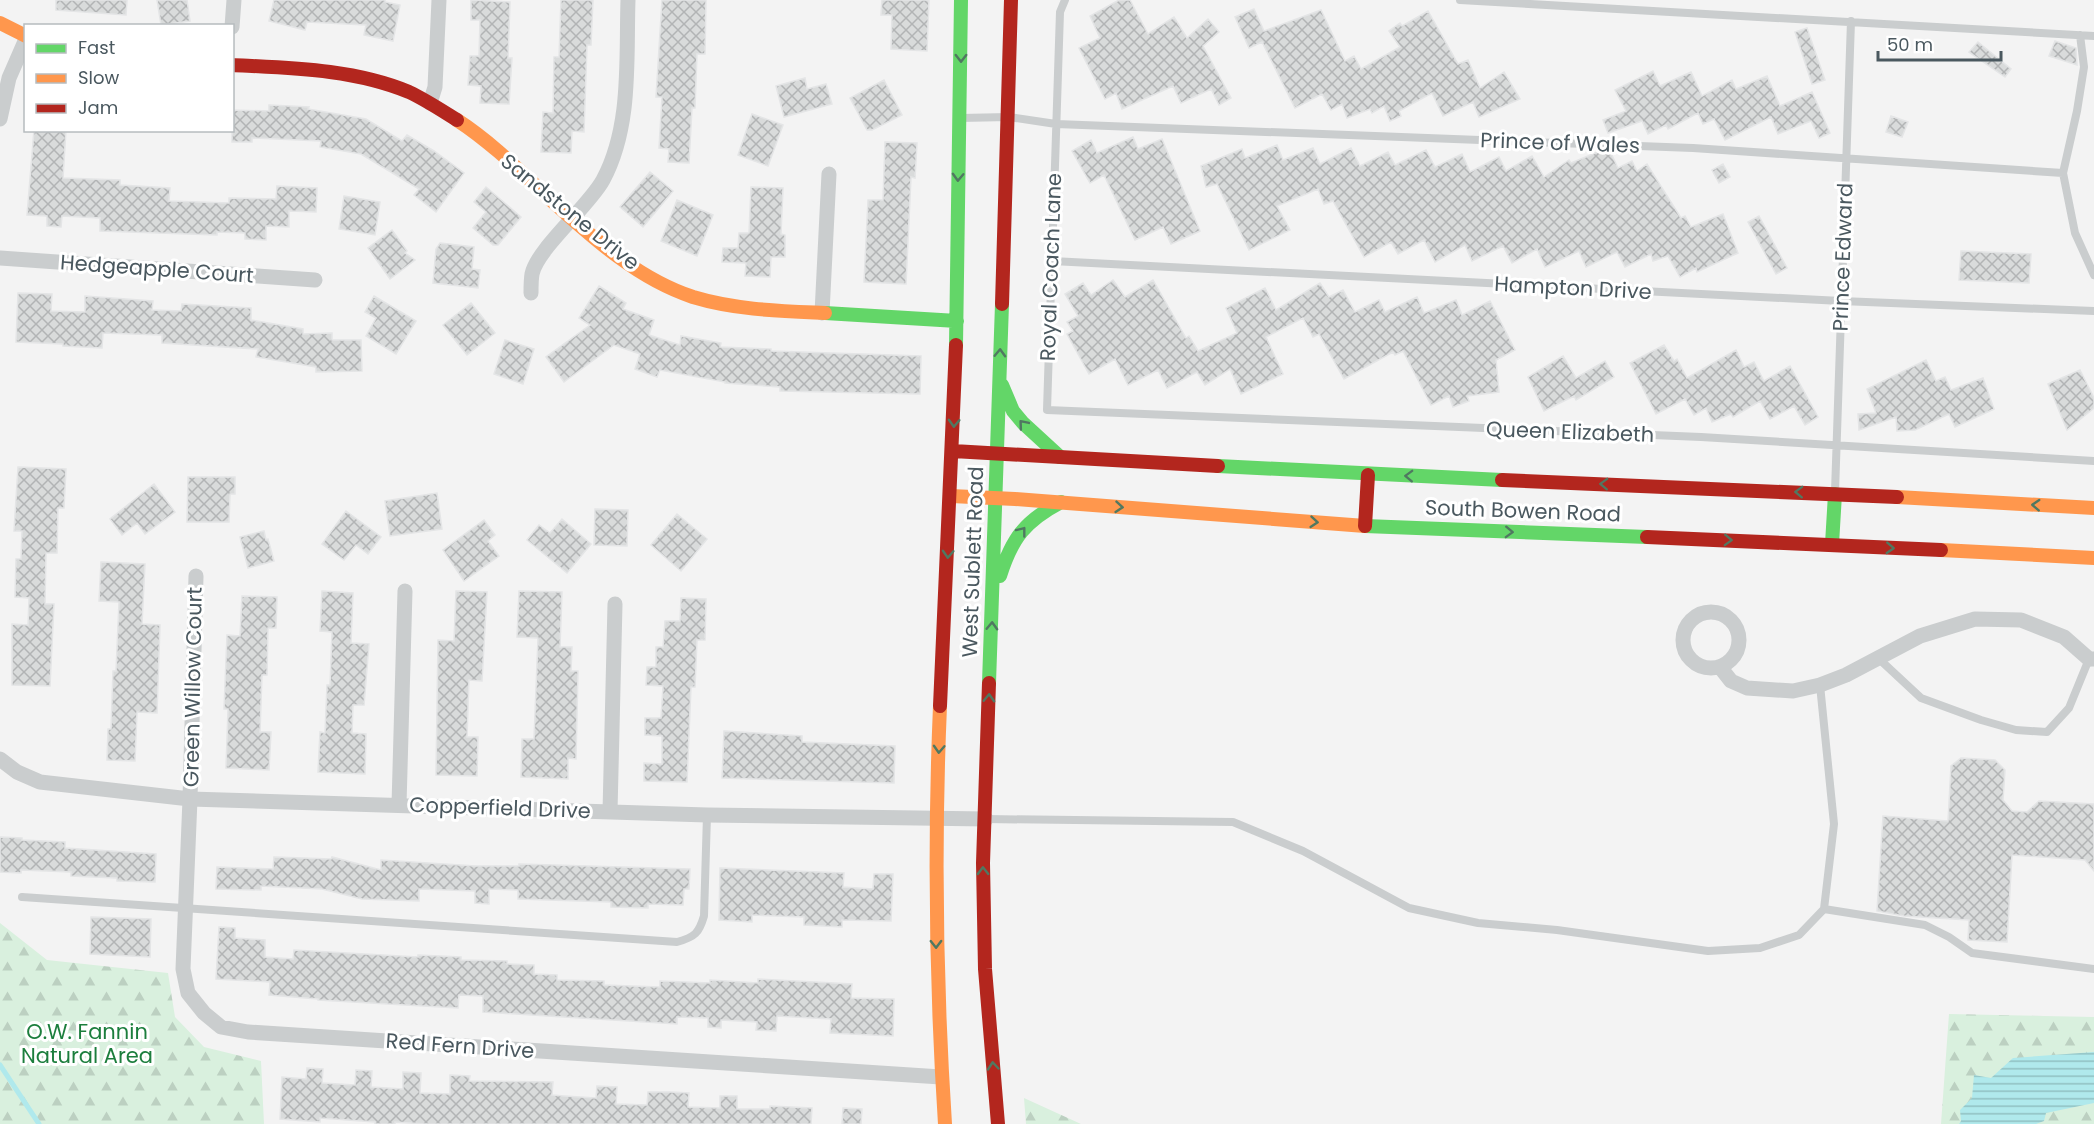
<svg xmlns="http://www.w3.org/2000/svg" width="2094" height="1124" font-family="Poppins,sans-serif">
	<defs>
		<pattern id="forest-firs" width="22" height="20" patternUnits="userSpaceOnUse" patternTransform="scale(1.5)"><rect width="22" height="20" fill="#d9f0de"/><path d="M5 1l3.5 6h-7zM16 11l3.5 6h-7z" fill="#bcd0c1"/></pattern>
		<pattern id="water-rules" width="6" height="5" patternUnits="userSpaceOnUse" patternTransform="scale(1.5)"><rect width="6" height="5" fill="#b0e9ec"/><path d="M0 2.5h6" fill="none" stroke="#91c0c2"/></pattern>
		<pattern id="building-cross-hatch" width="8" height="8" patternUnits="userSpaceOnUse" patternTransform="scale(1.5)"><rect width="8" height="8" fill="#d9dbdb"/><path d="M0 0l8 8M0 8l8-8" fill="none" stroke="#b2b4b5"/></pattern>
	</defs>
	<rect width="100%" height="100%" fill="#f3f3f3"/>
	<!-- forest -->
	<path fill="url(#forest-firs)" d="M0,923L47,960L168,973L175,1017L204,1047L261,1061L264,1124H0Z
		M1949,1014L2094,1017V1124H1941Z
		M1024,1098L1081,1124H1026Z"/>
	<!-- water -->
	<path fill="url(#water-rules)" d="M2094,1052V1103L2046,1113L2044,1121L2036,1124H1959L1961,1121L1960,1110L1972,1098L1974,1075L1991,1078L2013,1058Z"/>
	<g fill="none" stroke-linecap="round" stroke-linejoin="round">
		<!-- stream -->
		<path stroke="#b0e9ec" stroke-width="5" d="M0,1065L39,1124"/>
	</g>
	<!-- building -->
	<path fill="url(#building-cross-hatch)" stroke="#e4e5e6" stroke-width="1.5" d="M56,0H127L126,15L56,10Z
		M157,0H187L190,21L161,25Z
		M274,0H385V2L400,5L393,41L364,35L366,25L307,22L305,30L269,21Z
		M471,0L510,2L508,58H512L509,104L480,103L481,86L468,85L470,56H479L480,20H471Z
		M561,0H593L591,45H587L584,132L572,131L571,153L541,152L543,112L553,113L554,57H559Z
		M662,0H706L705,54H697L695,108H692L689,163L668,162L669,149L659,148L662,97H656Z
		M882,0H929L927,51L891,49L892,15H881Z
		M1119,0H1130L1148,34L1174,17L1187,38L1208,19L1219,32L1203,46L1231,98L1219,105L1211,89L1181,103L1173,86L1122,109L1116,93L1105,99L1079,48L1100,38L1090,16Z
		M1254,9L1264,31L1321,10L1345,61L1354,56L1361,69L1400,47L1389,31L1400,23L1402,26L1428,11L1458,64L1468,60L1480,88L1504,72L1520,99L1479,117L1473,102L1443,116L1432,93L1399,111L1401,116L1390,121L1384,106L1372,113L1370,109L1347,118L1342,104L1331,110L1322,94L1295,108L1262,42L1249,48L1235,17Z
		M1807,28L1825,80L1812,84L1795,32Z
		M2055,41L2076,48L2077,65L2049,56Z
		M1978,42L2011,69L2005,77L1969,52Z
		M1653,71L1660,86L1691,72L1702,96L1732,80L1736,89L1767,76L1780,106L1812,92L1830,133L1819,138L1811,121L1778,134L1771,117L1725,140L1714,119L1703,124L1698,113L1668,129L1666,125L1648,134L1642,121L1608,133L1603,120L1626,111L1615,90Z
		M805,78L807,89L826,84L832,104L784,117L776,86Z
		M884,80L902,115L872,130H867L850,98Z
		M269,105L309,107L308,109L366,119L402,141L407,135L434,151L464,173L436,212L414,195L419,189L361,154L320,147L321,141L252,138V142H232V110L269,111Z
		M752,114L783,125L768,166L738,155Z
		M1891,116L1908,122L1902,137L1886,132Z
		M34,130H66L63,178L120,180V185L170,188L169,201L229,203V198L276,199L277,186L317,188L316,212L289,211V227L266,226V240L245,239V233L217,232V235L100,231V218L62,216L61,227L47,226V216L27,215Z
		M1133,137L1138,149L1162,139L1200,231L1171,244L1163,227L1135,240L1104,175L1090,183L1072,151L1091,140L1097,153Z
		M885,142L917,143L915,178L911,177L906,284L864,282L868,200H883Z
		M1277,145L1283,160L1313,148L1320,164L1351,148L1360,166L1388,152L1395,165L1426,150L1435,167L1462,154L1470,172L1499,157L1506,171L1532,156L1544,177L1569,160L1571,163L1600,151H1610L1618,168L1632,161L1637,171L1647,164L1681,218L1685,216L1691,227L1723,214L1738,253L1697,272L1696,268L1680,277L1668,256L1653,261L1651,254L1625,267L1617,252L1586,267L1579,251L1545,267L1537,249L1512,263L1503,246L1472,261L1465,245L1435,262L1424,240L1398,254L1391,242L1364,257L1333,201L1324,204L1318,189L1277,206L1290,230L1249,250L1217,184L1206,187L1201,166L1242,149L1245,158Z
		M1723,164L1730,177L1719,183L1712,170Z
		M650,172L673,191L643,227L620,207Z
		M486,187L521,217L498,245H493L473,228L486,212L474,202Z
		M751,187L783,188L781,234L785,235V257H771L770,277L745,276L746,263L722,262L723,248H738L739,233H749Z
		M344,196L380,202L375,235L339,229Z
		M677,200L713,215L697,256L661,241Z
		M1759,216L1787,268L1776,274L1748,222Z
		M392,230L407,251L405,253L415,260L390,279L368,248Z
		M440,243L474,247L472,269L480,270L478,288L433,283L436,249Z
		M1961,251L2031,254L2029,283L1959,280Z
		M1113,280L1125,297L1153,280L1186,338L1189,336L1198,351L1237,333L1226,308L1265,288L1276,310L1320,283L1329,297L1343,290L1355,312L1379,300L1385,312L1417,297L1424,313L1456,300L1462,315L1490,301L1515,350L1496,360L1499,392L1467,396L1469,401L1453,407L1449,396L1431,405L1403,351L1395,355L1393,352L1344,379L1319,334L1313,337L1303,318L1266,337L1283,374L1241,394L1230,369L1205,385L1197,372L1167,388L1158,370L1128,385L1115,359L1089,374L1067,334L1073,331L1067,322L1078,316L1065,294L1083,283L1091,295Z
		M599,286L626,303L623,309L654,320L649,335L680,345L681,336L721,343L720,347L771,349V351L921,356L920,394L780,391V387L725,383V382L660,370L657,377L635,369L640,354L614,345L564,382L546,357L590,325L579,318Z
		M18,293L52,294L51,311L85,312V296L153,301L152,310L181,311L182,304L251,308V320L303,329V334L332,333V340H361L362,371L316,372V367L256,357L258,349L162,343V335L103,333L102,348L63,346V344L16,342Z
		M374,296L416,321L396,354L366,336L376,318L365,312Z
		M471,303L495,333L467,355L443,325Z
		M505,340L534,349L523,384L494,374Z
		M1664,345L1674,361L1677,359L1687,378L1736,350L1744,367L1754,362L1764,381L1790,366L1818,417L1805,425L1794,406L1770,419L1760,401L1733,417L1731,414L1712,422L1706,408L1694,415L1685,399L1656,414L1630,363Z
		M1563,356L1576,378L1605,361L1614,377L1576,400L1574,396L1544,411L1528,377Z
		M1926,360L1936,381L1945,377L1951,390L1983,378L1994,409L1955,427L1949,414L1915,430L1897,431L1896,417L1859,430L1858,414L1876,413L1867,389Z
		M2080,370L2094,398V408L2067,430L2048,384Z
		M18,467L66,469L64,508H58L57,553H46L45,604H54L50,686L12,685V624L28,625L29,598L15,597L16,559H21L22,531H14Z
		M188,477H235V494H230L229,522H187Z
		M154,484L175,512L145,534L137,523L122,535L110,519Z
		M437,493L442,529L390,536L385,501Z
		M595,509L628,510L627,546L594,545Z
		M346,511L381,537L368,554L356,545L344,560L322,544Z
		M677,514L707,539L681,571L651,545Z
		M562,519L591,544L567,573L527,540L539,525L550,533Z
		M484,520L495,535L488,541L499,556L464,581L443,550Z
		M264,531L266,540L268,539L274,561L248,568L240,537Z
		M101,562L145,564L142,624L160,625L157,713L137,712L135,761L107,760L108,729H111L113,671H116L119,602L99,601Z
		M322,591L353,593L351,643L369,644L364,705H353L352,733L366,734L365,774L318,772L320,732L325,733L327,685H330L332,632L320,631Z
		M456,591L487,592L482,681L469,680L467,737H478L477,776L436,775L438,640L454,641Z
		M519,591L562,592L560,647H572L571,671H578L576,759L568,758V779L521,777L522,739H534L538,638L517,637Z
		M242,596L277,597L276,628H268L267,675H262L260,732H271L269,770L226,768L228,709H224L227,635L240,636Z
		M681,598L706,599L705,640H697L695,687H691L687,782L644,781V763L662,764V736L645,735V718H661L663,686L646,685L647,667H656V647H663L665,621H680Z
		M724,731L802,736V742L895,746L894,783L722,778Z
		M1961,758L1995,760L2005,770L2003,800L2012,811L2027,812L2039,801L2094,804V871L2085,860L2012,855L2007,942L1968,940L1969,920L1904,916L1877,911L1883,816L1948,821L1951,766Z
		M0,837L22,838V840L65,842V848L156,854L155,882L117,881V878L71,876V872L21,870V873L0,872Z
		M274,857L331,859L332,857L381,870V860L476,866H519V864L690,869L689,889H684L683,905L648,904V908L611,907V902L518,899V890L489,889V904L475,903V891L419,889V901L362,899L322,889L261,886V890L216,889L217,867L273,869Z
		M720,868L844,873L843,887L873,889L874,874H893L891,921L842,920V927L804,925V917L752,915V922L719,920Z
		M91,917L151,919L150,957L90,954Z
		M219,927L235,928V938L265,940V957L293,959L294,950L418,957V955L461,957V960L507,961V964L534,965V974L557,975V980L604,981V985L660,987V981L710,983V980L758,983V979L852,984L851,998L894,999L893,1036L830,1033L831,1019L777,1016L776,1031L756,1030L757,1022L721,1020V1028L708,1027V1018L677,1017V1024L483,1012V996L459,995L458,1008L318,1000V999L269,995L270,982L216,979Z
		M307,1068L323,1069L322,1083L355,1085L356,1070L372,1071L371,1087L403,1089V1072L421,1073L420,1093L450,1094V1075L470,1076L469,1081L553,1082L552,1095L564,1096L596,1098L597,1086L617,1087L616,1104L647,1105L648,1092H671L689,1093L688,1107L720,1108V1096H737V1109H770V1106L812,1108L811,1124H425L395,1122V1124H375V1122L320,1118V1122L280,1119L282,1077L306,1079Z
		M843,1108L862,1109L861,1124H842Z"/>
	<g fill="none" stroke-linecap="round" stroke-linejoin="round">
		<!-- lane -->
		<path stroke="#cacdce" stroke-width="8" d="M1065,0L1060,12L1047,410L1701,437L2094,461
			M1460,0L2094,36
			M2080,35L2084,67L2077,111L2063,173L2075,233L2094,275
			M960,118L1009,117L1056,124L1693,148L2063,173
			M1052,261L1841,301L2094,311
			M1835,492L1851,21
			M1878,658L1921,698L1981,720L2016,730L2047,732L2069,708L2089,659L2091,662
			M986,819L1233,822L1303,851L1409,908L1478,923L1557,930L1708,951L1760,948L1799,935L1824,909L1834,824L1820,685
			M22,897L677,942C695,937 699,933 704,916L707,815
			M1824,909L1925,925L1949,937L1972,953L2094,969"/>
		<!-- street -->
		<path stroke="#cacdce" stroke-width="15" d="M232,27L234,0
			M430,103L435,87L439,0
			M0,119L9,78L26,39
			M0,258L315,280
			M531,293C531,287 531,280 532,274C537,249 589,206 603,180C632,126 626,59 628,0
			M822,313L829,174
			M196,576L190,799L183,969L188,993L204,1013L221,1027L248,1032L941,1077
			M1683 640a28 28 0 1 1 56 0a28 28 0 1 1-56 0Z
			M1720,667L1731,681L1747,688L1793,691L1820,685L1846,675L1920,636L1975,619L2021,620L2064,637L2089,659H2094
			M0,759L17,772L40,782L190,799L707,815L986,819
			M399,805L405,591
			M610,812L615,604"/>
		<!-- fast -->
		<path stroke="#63d668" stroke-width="14" d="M825,313L957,321
			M956,345L961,0
			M1002,385L1013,411L1023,423L1060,457
			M1218,466L1502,480
			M1365,526L1647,537
			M1832,544L1835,494
			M1000,576C1012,538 1025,521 1061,502
			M989,683L1002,304"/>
		<!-- slow -->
		<path stroke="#ff974d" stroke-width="14" d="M0,23L26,36
			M457,120C491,142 521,172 551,200C593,238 638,279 693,297C736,310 781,311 825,313
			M951,496L1015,499L1365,526
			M1897,497L2094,508
			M1941,550L2094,558
			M940,706C934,846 936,985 945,1124"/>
		<!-- jam -->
		<path stroke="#b3261e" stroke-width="14" d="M232,65C291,68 354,69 409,92C426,100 441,110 457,120
			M1002,304L1011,0
			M953,451L1218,466
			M1502,480L1897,497
			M1365,526L1368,475
			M1647,537L1941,550
			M989,683L983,863L985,969L998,1124
			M940,706L956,345"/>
	</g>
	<!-- one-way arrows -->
	<defs><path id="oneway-chevron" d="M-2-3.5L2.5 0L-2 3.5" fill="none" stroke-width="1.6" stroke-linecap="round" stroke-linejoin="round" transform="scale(1.5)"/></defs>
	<g stroke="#507861">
		<use href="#oneway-chevron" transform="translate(961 58) rotate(90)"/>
		<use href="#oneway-chevron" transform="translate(958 177) rotate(92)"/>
		<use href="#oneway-chevron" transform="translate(1000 353) rotate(-88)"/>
		<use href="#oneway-chevron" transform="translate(954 423) rotate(92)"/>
		<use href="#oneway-chevron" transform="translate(1023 424) rotate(-130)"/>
		<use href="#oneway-chevron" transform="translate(1409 476) rotate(-178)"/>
		<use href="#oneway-chevron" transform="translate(1604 484) rotate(-178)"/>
		<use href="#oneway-chevron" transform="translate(1799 492) rotate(-178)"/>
		<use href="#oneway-chevron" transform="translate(2036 505) rotate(-177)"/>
		<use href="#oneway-chevron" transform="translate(1119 507) rotate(5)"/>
		<use href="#oneway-chevron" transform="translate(1314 522) rotate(5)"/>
		<use href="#oneway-chevron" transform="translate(1022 531) rotate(-52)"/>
		<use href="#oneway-chevron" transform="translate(1509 532) rotate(2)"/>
		<use href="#oneway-chevron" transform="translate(1728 540) rotate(2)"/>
		<use href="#oneway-chevron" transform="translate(1890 548) rotate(3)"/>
		<use href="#oneway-chevron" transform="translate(948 554) rotate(93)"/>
		<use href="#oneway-chevron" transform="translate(992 626) rotate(-88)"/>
		<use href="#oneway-chevron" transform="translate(989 698) rotate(-88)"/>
		<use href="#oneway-chevron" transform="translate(939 749) rotate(93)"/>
		<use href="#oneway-chevron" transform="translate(983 871) rotate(-91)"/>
		<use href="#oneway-chevron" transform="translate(936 944) rotate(89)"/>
		<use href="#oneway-chevron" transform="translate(993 1066) rotate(-95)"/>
	</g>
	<g text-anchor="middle" stroke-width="6" stroke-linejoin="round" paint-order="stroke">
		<!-- street labels -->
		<g font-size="21" fill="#4a585f" stroke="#fff">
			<text transform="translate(1560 143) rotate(2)" y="7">Prince of Wales</text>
			<text transform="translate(570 212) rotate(39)" y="7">Sandstone Drive</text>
			<text transform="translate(1843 257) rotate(-88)" y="7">Prince Edward</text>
			<text transform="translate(1051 267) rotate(-88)" y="7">Royal Coach Lane</text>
			<text transform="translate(157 269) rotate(4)" y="7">Hedgeapple Court</text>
			<text transform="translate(1573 288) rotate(3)" y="7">Hampton Drive</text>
			<text transform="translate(1570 432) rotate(2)" y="7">Queen Elizabeth</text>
			<text transform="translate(1523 511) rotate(2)" y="7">South Bowen Road</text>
			<text transform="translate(973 562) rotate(-88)" y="7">West Sublett Road</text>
			<text transform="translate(193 687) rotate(-89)" y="7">Green Willow Court</text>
			<text transform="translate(500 808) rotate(2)" y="7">Copperfield Drive</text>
			<text transform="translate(460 1046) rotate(4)" y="7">Red Fern Drive</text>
		</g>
		<!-- park labels -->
		<g font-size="21" fill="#1c7e3d" stroke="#fff">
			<text x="87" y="1039">O.W. Fannin<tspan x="87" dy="24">Natural Area</tspan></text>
		</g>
	</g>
	<!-- legend -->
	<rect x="24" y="24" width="210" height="108" fill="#ffffff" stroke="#b7bcbf" stroke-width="1.5"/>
	<rect x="36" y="44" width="30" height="9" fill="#63d668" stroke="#b7bcbf" stroke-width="1.5"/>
	<text x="78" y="54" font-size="18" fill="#4a585f">Fast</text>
	<rect x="36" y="74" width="30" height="9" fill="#ff974d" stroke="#b7bcbf" stroke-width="1.5"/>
	<text x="78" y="84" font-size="18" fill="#4a585f">Slow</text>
	<rect x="36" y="104" width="30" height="9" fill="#b3261e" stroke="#b7bcbf" stroke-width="1.5"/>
	<text x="78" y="114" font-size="18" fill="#4a585f">Jam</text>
	<!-- scale -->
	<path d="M1878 51v9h123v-9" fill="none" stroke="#4a585f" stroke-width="3"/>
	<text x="1887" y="51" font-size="18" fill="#4a585f" stroke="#ffffff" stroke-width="4.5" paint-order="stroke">50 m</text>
</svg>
